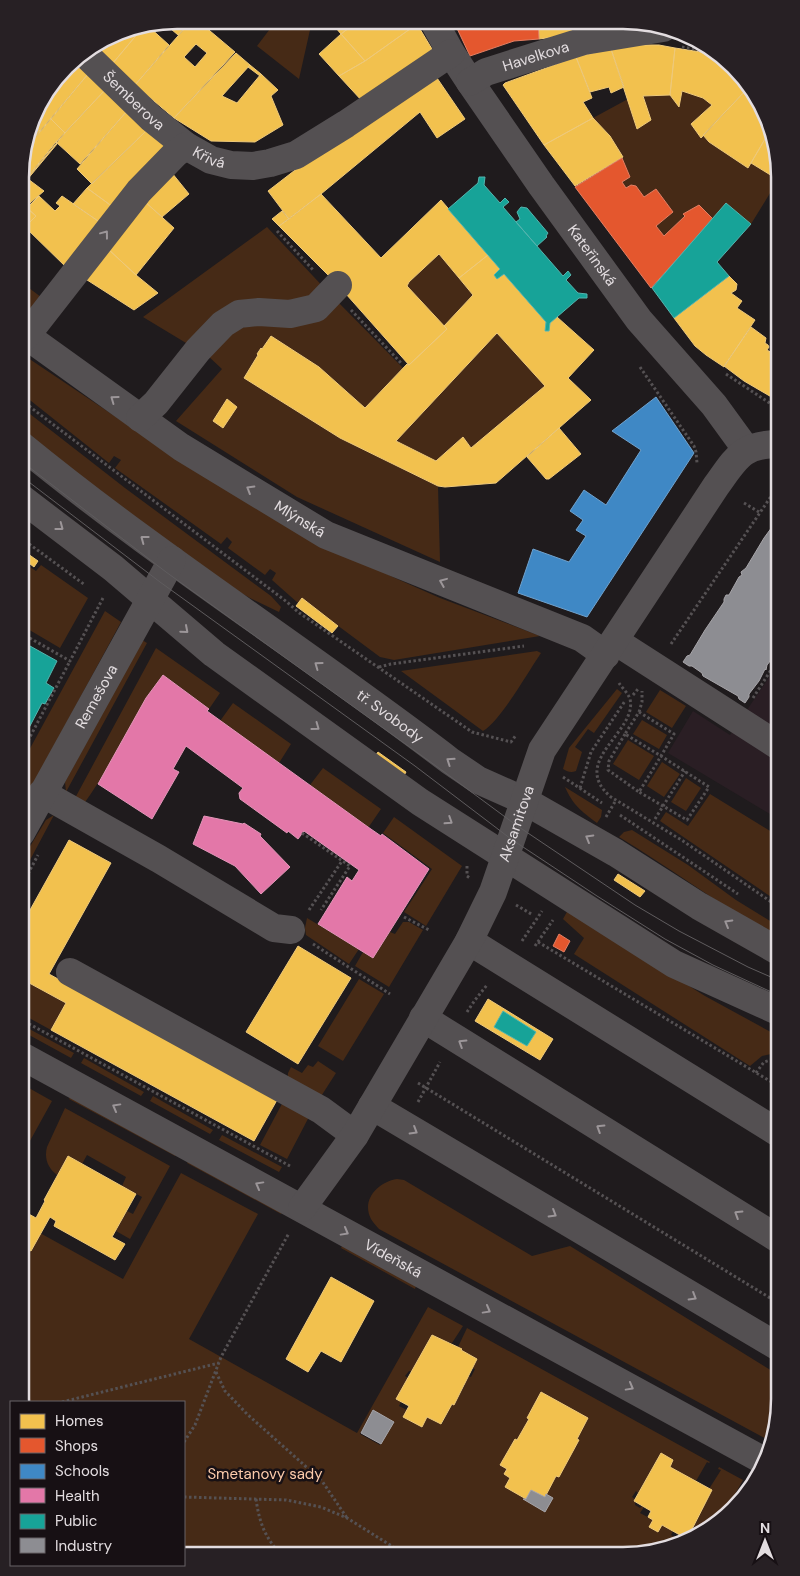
<svg xmlns="http://www.w3.org/2000/svg" width="800" height="1576" font-family="'DM Sans',sans-serif">
	<rect width="100%" height="100%" fill="#1f1b1d"/>
	<!-- built -->
	<path fill="#2a1e24" d="M780,661V820L668,753L693,711L730,735Z"/>
	<!-- green -->
	<path fill="#462a16" fill-rule="evenodd" d="M276,21H312L299,79L257,46Z
		M682,91L703,98L712,105L691,124L700,137L703,135L709,142L748,168L751,163L777,179L774,183L775,185L751,224L726,204L713,219L699,205L683,214L685,216L664,236L656,226L673,212L656,189L644,197L636,186L631,185L626,188L622,182L630,177L622,158L623,156L610,136L593,118L628,99L637,129L651,120L643,96L670,95L679,107Z
		M267,227L329,293L252,312L191,346L143,317Z
		M439,254L473,295L444,326L407,286L409,282Z
		M21,282L41,297C35,304 30,313 21,313Z
		M338,302L403,368L365,408L319,367L271,336L262,349H260L257,354L258,355L244,378L340,438L438,486L440,562L297,497L176,421L222,369L207,355L235,331L247,326H283Z
		M497,333L545,386L471,448L463,437L436,461L396,441Z
		M25,356L128,425L295,528L395,578L440,598L540,636L394,660L380,657L302,599L298,603L272,580L276,573L270,569L265,575L228,548L232,542L227,537L221,544L115,468L121,460L114,456L109,463L21,393V361Z
		M21,407L125,488L271,596L281,607L279,612L250,598L218,580L21,434Z
		M21,561L36,571L41,565L88,598L60,648L21,625Z
		M105,611L121,622L21,807V765Z
		M142,640L147,643L66,792L65,782Z
		M156,648L220,693L209,709L163,675C134,717 113,764 83,805L74,800Z
		M537,651L541,653C528,672 501,720 483,731L401,671Z
		M617,689L622,693L594,733L588,729L575,747L582,752L576,771C571,773 568,772 563,769L569,748Z
		M660,690L686,706L672,728L646,712Z
		M233,703L291,744L279,763L220,721Z
		M642,720L667,735L659,749L633,734Z
		M628,740L654,756L639,780L613,764Z
		M662,762L680,774L664,797L647,786Z
		M323,768L381,809L368,828L310,785Z
		M686,778L701,788L686,811L671,802Z
		M565,787L602,810L601,817L597,823C581,811 573,805 565,787Z
		M710,794L780,837V903L660,821L666,812L688,826Z
		M54,815L21,877V862L23,858L46,820Z
		M394,817L462,866L426,926L404,912L432,869L383,833Z
		M632,830L688,865L736,900L780,927V941C725,908 673,870 619,837L624,832Z
		M568,910L705,996L780,1037V1052L762,1056L750,1066L574,954L584,938L563,919Z
		M307,918L359,949L349,964L306,935L305,928Z
		M403,922H409L423,930L389,987L355,966L363,952L373,958L390,932L395,934Z
		M20,978L66,1003L51,1030L20,1013Z
		M359,979L384,994L343,1061L318,1046Z
		M20,1024L74,1053L71,1058L20,1030Z
		M84,1058L144,1092L141,1096L81,1063Z
		M318,1061L336,1073L318,1101L288,1078V1073L291,1067L302,1073L308,1065L313,1067Z
		M20,1083L52,1101L20,1159Z
		M71,1096L175,1155V1156L69,1099Z
		M153,1096L213,1130L210,1134L150,1101Z
		M284,1100L311,1113L287,1159L260,1145Z
		M65,1108L170,1166L130,1239L116,1231L127,1211L133,1214L142,1197L122,1186L126,1177L87,1155L82,1164L68,1156L57,1175C48,1168 44,1159 47,1147Z
		M222,1135L282,1167L279,1172L219,1140Z
		M189,1160L283,1210L281,1214L187,1163Z
		M181,1173L258,1214L189,1339L357,1433L428,1307L463,1326L452,1343L448,1342L447,1343L432,1335L412,1372L409,1371L405,1376L408,1378L396,1399L401,1402L399,1406L407,1410L422,1426L427,1417L442,1424L452,1404L454,1405L465,1385L464,1384L468,1376L471,1377L475,1369L472,1368L477,1359L461,1350L462,1349L458,1347L467,1328L710,1462L709,1463L707,1462L696,1481L670,1467L673,1460L661,1453L638,1493L636,1491L632,1497L635,1499V1505L640,1508L642,1506L644,1507L640,1513L653,1520L649,1527L650,1528L658,1532L662,1525L673,1531L671,1535L678,1539L680,1535L687,1539L690,1533L694,1535L697,1529L694,1526L712,1490L709,1489L721,1470L718,1469L719,1467L743,1480L721,1519L710,1529L673,1548L623,1556L184,1555V1402H21L20,1399V1245L40,1233L123,1279ZM373,1410L393,1422L380,1445L360,1434Z
		M397,1179L404,1180L532,1256L570,1246L780,1376V1409L772,1442L379,1229C376,1226 373,1222 371,1219C361,1200 378,1182 397,1179Z
		M342,1246L416,1286L415,1289L341,1248Z
		M740,1487L749,1492L723,1517Z"/>
	<!-- homes -->
	<path fill="#f2c14e" stroke="#eec97a" fill-rule="evenodd" d="M177,20H192L178,35L164,23Z
		M192,20H197L235,52L174,118L135,85ZM196,44L207,53L195,67L184,57Z
		M330,21H358L341,34Z
		M358,21H416L417,24L365,61L341,34Z
		M538,22L583,23L585,33L539,39Z
		M583,23H612L585,33Z
		M417,24L435,54L363,102L339,76L365,61Z
		M144,26H148L169,45L135,85L113,63Z
		M144,26L113,63L95,46L117,32Z
		M341,34L365,61L339,76L319,54Z
		M625,45H659L675,48L670,95L643,96L651,120L637,129L611,49Z
		M675,48L701,52L733,68L747,89L701,138L691,124L712,105L703,98L682,91L679,107L670,95Z
		M611,49L624,87L611,93L609,87L590,92L576,57Z
		M236,53L250,65L222,96L237,103L261,74L278,90L271,96L283,125L255,142L211,141L174,118Z
		M576,57L592,98L583,102L593,118L544,145L503,85L505,83Z
		M73,59L88,74L40,131L35,127L40,121L34,116L36,107Z
		M250,65L261,74L260,76L248,67Z
		M88,74L105,90L65,133L51,119Z
		M437,78L465,119L437,138L420,112L321,194L289,219L268,191L391,96Z
		M747,89L772,127L748,168L709,142L703,135Z
		M105,90L127,111L80,164L56,142Z
		M127,111L147,130L92,184L77,169Z
		M593,118L610,136L623,157L575,186L544,145Z
		M51,119L65,133L23,183L21,181V157L23,152Z
		M772,127L780,177V187L774,184L777,179L751,163Z
		M39,130L40,131L23,152L24,148Z
		M147,130L168,149L113,207L87,188Z
		M56,142L57,144L21,187V185Z
		M172,173L189,194L162,217L143,200Z
		M28,179L44,191L30,203L21,195V187Z
		M87,188L113,207L101,223L73,204Z
		M321,194L381,258L441,200L488,255L459,278L439,254L409,282L407,286L447,329L409,365L338,285L279,226Z
		M21,195L30,203L27,208L36,216L21,231Z
		M39,196L55,211L60,206L56,203L62,196L101,223L67,268L25,227L36,216L27,208Z
		M143,200L174,228L136,275L107,248Z
		M780,206V218L775,215Z
		M282,211L289,219L279,226L272,219Z
		M107,248L136,275L158,293L134,310L84,278Z
		M488,255L500,269L494,275L497,279L504,274L546,322L545,331H549L550,323L557,317L594,350L568,378L591,400L496,483L445,487L438,486L340,438L244,378L258,355L257,354L261,348L262,349L271,336L319,367L365,408L407,364L409,365L447,329L444,326L473,295L459,278ZM497,333L545,386L471,448L463,437L436,461L396,441Z
		M729,276L737,284L736,290L731,293L742,301L737,308L755,320L724,367L706,355L695,346L674,318Z
		M751,327L766,338L765,343L768,345L769,347L767,350L772,353L780,342V402L744,381L724,366Z
		M227,399L237,407L223,428L213,421Z
		M559,428L581,454L549,479H546L527,457Z
		M21,549L38,561L34,567L21,557Z
		M302,598L338,626L332,633L296,606Z
		M378,752L406,772L402,779L373,759Z
		M69,840L111,863L49,974L277,1100L254,1141L51,1030L66,1003L20,978V928Z
		M618,874L645,891L640,897L614,880Z
		M298,946L351,978L298,1064L246,1032Z
		M488,999L553,1039L540,1060L475,1021Z
		M68,1156L136,1194L112,1237L125,1244L115,1260L54,1226L56,1221L50,1217L31,1251L20,1245V1202L28,1206L25,1212L36,1218L45,1201L44,1200Z
		M331,1277L374,1301L341,1362L321,1351L308,1372L286,1359Z
		M432,1335L462,1349L461,1350L477,1359L454,1405L452,1404L441,1424L427,1417L422,1427L403,1417L409,1406L396,1399Z
		M541,1392L588,1418L577,1439L579,1440L559,1477L556,1476L545,1497L531,1490L526,1499L505,1487L510,1478L504,1474L507,1469L500,1465L515,1439L517,1440L529,1419L527,1418Z
		M661,1453L673,1460L670,1467L712,1490L687,1539L662,1525L658,1532L649,1527L653,1520L648,1517L651,1511L634,1501Z"/>
	<!-- shops -->
	<path fill="#e4572e" stroke="#e47f63" d="M454,22H538L539,39L514,41L470,56Z
		M622,158L630,177L622,182L626,188L631,185L636,186L644,197L656,189L673,212L656,226L664,236L685,216L683,214L699,205L713,219L651,288L575,187Z
		M559,934L570,941L564,952L553,946Z"/>
	<!-- schools -->
	<path fill="#3f88c5" stroke="#70a2cd" d="M656,397L694,453L587,617L518,593L533,549L569,562L586,536L576,530L583,520L570,511L584,490L606,505L641,450L612,431Z"/>
	<!-- health -->
	<path fill="#e377a8" stroke="#e396b9" d="M163,675L209,709L207,711L368,827L381,836L382,834L429,869L373,958L318,924L347,877L352,881L359,870L304,831L298,839L288,831L287,833L240,799L239,793L243,788L186,746L173,769L179,772L152,819L98,784L146,698Z
		M204,816L243,824L244,823L261,834L260,836L290,867L261,894L235,866L193,844Z"/>
	<!-- public -->
	<path fill="#17a398" stroke="#54b4ae" d="M479,177H485L484,185L500,203L505,198L509,202L503,207L563,276L568,271L571,275L566,280L578,293L587,294V298H579L550,323L549,331H545L546,322L504,274L497,279L494,275L500,269L448,209L478,183Z
		M726,203L751,224L717,262L729,276L674,318L652,288Z
		M521,207L527,208L548,233L546,236L547,237L537,246L516,222L520,219L517,212Z
		M21,641L57,661L46,683L54,688L45,704L42,703L21,743Z
		M503,1011L536,1032L527,1046L494,1027Z"/>
	<!-- industry -->
	<path fill="#8d8d92" stroke="#a7a5a9" d="M780,516V646L775,655L767,665L766,670L765,669L759,681L749,694V697L745,703L739,699L738,696L703,676L702,673L692,666H689L683,662L687,656L690,655L705,630L724,602V599L726,595H729L739,577L742,575L741,572L746,568L764,538Z
		M373,1410L394,1422L381,1444L361,1433Z
		M531,1490L545,1497L546,1494L553,1498L545,1512L523,1499H526Z"/>
	<g fill="none" stroke-linecap="round" stroke-linejoin="round">
		<!-- path -->
		<path stroke="#555153" stroke-width="3" stroke-dasharray="2.5 2.5" stroke-linecap="butt" d="M682,47L701,50L729,63
			M277,231L314,271
			M351,310L402,364
			M640,367L694,446L696,452L697,463
			M726,374L780,410
			M21,400L287,602L298,612L472,732L511,742L516,735
			M772,494L780,499
			M744,503L759,512
			M21,538L85,585
			M21,633L70,661L103,598
			M671,644L776,489L780,486
			M379,667L391,664L524,646
			M619,683C622,688 628,693 630,699C638,732 568,761 611,797L683,841L780,908
			M633,695L638,689
			M753,698L780,656
			M639,712L674,734L661,756L625,734Z
			M639,712L642,702V691
			M625,734L609,761L608,770L639,792L661,756L709,787L687,820L639,792
			M21,754L70,661
			M563,777L602,803
			M580,788L591,752L625,701
			M620,815L738,894
			M606,817L616,800
			M655,819L685,771
			M302,833L350,866L321,910
			M467,866V876L470,878
			M21,887L38,855
			M516,905L533,915
			M309,910L342,861
			M404,917L429,930
			M522,941L542,911
			M538,942L780,1087
			M313,944L390,994
			M535,946L553,920
			M467,1012L475,1000L487,985
			M20,1019L290,1166
			M756,1073L764,1062L780,1057
			M418,1083L780,1304
			M418,1102L440,1062
			M216,1372L225,1391L247,1414L322,1481L347,1518
			M62,1402L219,1363
			M184,1442L195,1425L221,1357L289,1233
			M184,1497L286,1500L321,1507L347,1518L406,1555
			M256,1499C259,1521 265,1539 282,1555"/>
		<!-- minor -->
		<g stroke="#545052" stroke-width="28">
			<path id="s1" d="M434,22L451,53L470,82L541,185L639,320L714,405L746,449"/>
			<path id="s2" d="M84,53L151,118L186,146L211,160L231,165L253,166L270,163L296,155L346,124L451,53"/>
			<path id="s3" d="M470,82L486,72L584,41L663,28"/>
			<path id="s4" d="M21,332L181,447L326,535L582,638L606,655"/>
			<path d="M26,336L139,191L176,153L186,146"/>
			<path d="M140,418L156,403L198,350L223,324L239,314L259,312L290,314L316,308L338,285"/>
			<path id="s5" d="M21,445C159,558 309,653 450,761L478,780L523,800L616,853L699,906L780,952"/>
			<path d="M21,498L113,568L214,654L420,802L674,964L780,1012"/>
			<path d="M615,641L780,747"/>
			<path d="M42,793L159,859L274,928L291,930"/>
			<path id="s6" d="M21,833L172,560"/>
			<path d="M469,941L780,1134"/>
			<path d="M70,972L321,1110L355,1135"/>
			<path d="M423,1018L780,1240"/>
			<path id="s7" d="M20,1055L766,1462"/>
			<path d="M372,1106L780,1348"/>
			<path id="s8" d="M302,1208L355,1135L469,941L493,892L542,750L716,486C737,457 742,444 780,444"/>
		</g>
		<!-- tram -->
		<path stroke="#5f5c5e" stroke-width="1" d="M21,461L166,572L443,771L516,825L635,905L679,931L748,967L780,981
			M21,476L160,582L415,766L511,839L597,896L665,939L713,965L780,996"/>
	</g>
	<!-- one-way arrows -->
	<defs><path id="oneway-chevron" d="M-2-3.5L2.5 0L-2 3.5" fill="none" stroke-width="1.6" stroke-linecap="round" stroke-linejoin="round" transform="scale(1.25)"/></defs>
	<g stroke="#9c9699">
		<use href="#oneway-chevron" transform="translate(105 234) rotate(-53)"/>
		<use href="#oneway-chevron" transform="translate(114 399) rotate(-144)"/>
		<use href="#oneway-chevron" transform="translate(250 489) rotate(-149)"/>
		<use href="#oneway-chevron" transform="translate(60 527) rotate(37)"/>
		<use href="#oneway-chevron" transform="translate(144 539) rotate(-143)"/>
		<use href="#oneway-chevron" transform="translate(443 582) rotate(-158)"/>
		<use href="#oneway-chevron" transform="translate(185 630) rotate(41)"/>
		<use href="#oneway-chevron" transform="translate(318 665) rotate(-144)"/>
		<use href="#oneway-chevron" transform="translate(316 727) rotate(36)"/>
		<use href="#oneway-chevron" transform="translate(450 761) rotate(-145)"/>
		<use href="#oneway-chevron" transform="translate(449 821) rotate(33)"/>
		<use href="#oneway-chevron" transform="translate(589 838) rotate(-150)"/>
		<use href="#oneway-chevron" transform="translate(728 923) rotate(-150)"/>
		<use href="#oneway-chevron" transform="translate(462 1043) rotate(-148)"/>
		<use href="#oneway-chevron" transform="translate(116 1107) rotate(-151)"/>
		<use href="#oneway-chevron" transform="translate(600 1128) rotate(-148)"/>
		<use href="#oneway-chevron" transform="translate(414 1131) rotate(31)"/>
		<use href="#oneway-chevron" transform="translate(259 1185) rotate(-151)"/>
		<use href="#oneway-chevron" transform="translate(553 1214) rotate(31)"/>
		<use href="#oneway-chevron" transform="translate(738 1214) rotate(-148)"/>
		<use href="#oneway-chevron" transform="translate(345 1232) rotate(29)"/>
		<use href="#oneway-chevron" transform="translate(693 1297) rotate(31)"/>
		<use href="#oneway-chevron" transform="translate(487 1310) rotate(29)"/>
		<use href="#oneway-chevron" transform="translate(630 1387) rotate(29)"/>
	</g>
	<g text-anchor="middle" stroke-width="5" stroke-linejoin="round" paint-order="stroke">
		<!-- street labels -->
		<g font-size="15" fill="#e3dde0" stroke="#171014">
			<text dy="5" stroke="none"><textPath href="#s3" startOffset="71">Havelkova</textPath></text>
			<text dy="5" stroke="none"><textPath href="#s2" startOffset="69">Šemberova</textPath></text>
			<text dy="5" stroke="none"><textPath href="#s2" startOffset="164">Křivá</textPath></text>
			<text dy="5" stroke="none"><textPath href="#s1" startOffset="282">Kateřinská</textPath></text>
			<text dy="5" stroke="none"><textPath href="#s4" startOffset="336">Mlýnská</textPath></text>
			<text dy="5" stroke="none"><textPath href="#s6" startOffset="156">Remešova</textPath></text>
			<text dy="5" stroke="none"><textPath href="#s5" startOffset="458">tř. Svobody</textPath></text>
			<text dy="5" stroke="none"><textPath href="#s8" startOffset="442">Aksamitova</textPath></text>
			<text dy="5" stroke="none"><textPath href="#s7" startOffset="425">Vídeňská</textPath></text>
		</g>
		<!-- park labels -->
		<g font-size="15" fill="#fccbab" stroke="#171014">
			<text x="265" y="1479">Smetanovy sady</text>
		</g>
	</g>
	<!-- crop -->
	<path d="M0 0H800V1576H0ZM177 29H623A148 148 0 0 1 771 177V1399A148 148 0 0 1 623 1547H177A148 148 0 0 1 29 1399V177A148 148 0 0 1 177 29Z" fill="#272024" fill-rule="evenodd"/>
	<path fill="none" stroke="#e3dde0" stroke-width="2.5" d="M177 29H623A148 148 0 0 1 771 177V1399A148 148 0 0 1 623 1547H177A148 148 0 0 1 29 1399V177A148 148 0 0 1 177 29Z"/>
	<!-- legend -->
	<rect x="10" y="1401" width="175" height="165" fill="#171014" stroke="#696266"/>
	<rect x="20" y="1414" width="25" height="15" fill="#f2c14e" stroke="#696266"/>
	<text x="55" y="1426" font-size="15" fill="#e3dde0">Homes</text>
	<rect x="20" y="1438" width="25" height="15" fill="#e4572e" stroke="#696266"/>
	<text x="55" y="1451" font-size="15" fill="#e3dde0">Shops</text>
	<rect x="20" y="1464" width="25" height="15" fill="#3f88c5" stroke="#696266"/>
	<text x="55" y="1476" font-size="15" fill="#e3dde0">Schools</text>
	<rect x="20" y="1488" width="25" height="15" fill="#e377a8" stroke="#696266"/>
	<text x="55" y="1501" font-size="15" fill="#e3dde0">Health</text>
	<rect x="20" y="1514" width="25" height="15" fill="#17a398" stroke="#696266"/>
	<text x="55" y="1526" font-size="15" fill="#e3dde0">Public</text>
	<rect x="20" y="1538" width="25" height="15" fill="#8d8d92" stroke="#696266"/>
	<text x="55" y="1551" font-size="15" fill="#e3dde0">Industry</text>
	<!-- north arrow -->
	<g transform="translate(765 1541)" stroke="#171014" stroke-width="4" paint-order="stroke">
	<path d="M0-4L9 19L0 12L-9 19Z" fill="#e3dde0"/>
	<text y="-8" font-size="14" font-weight="bold" text-anchor="middle" fill="#e3dde0">N</text>
	</g>
</svg>
